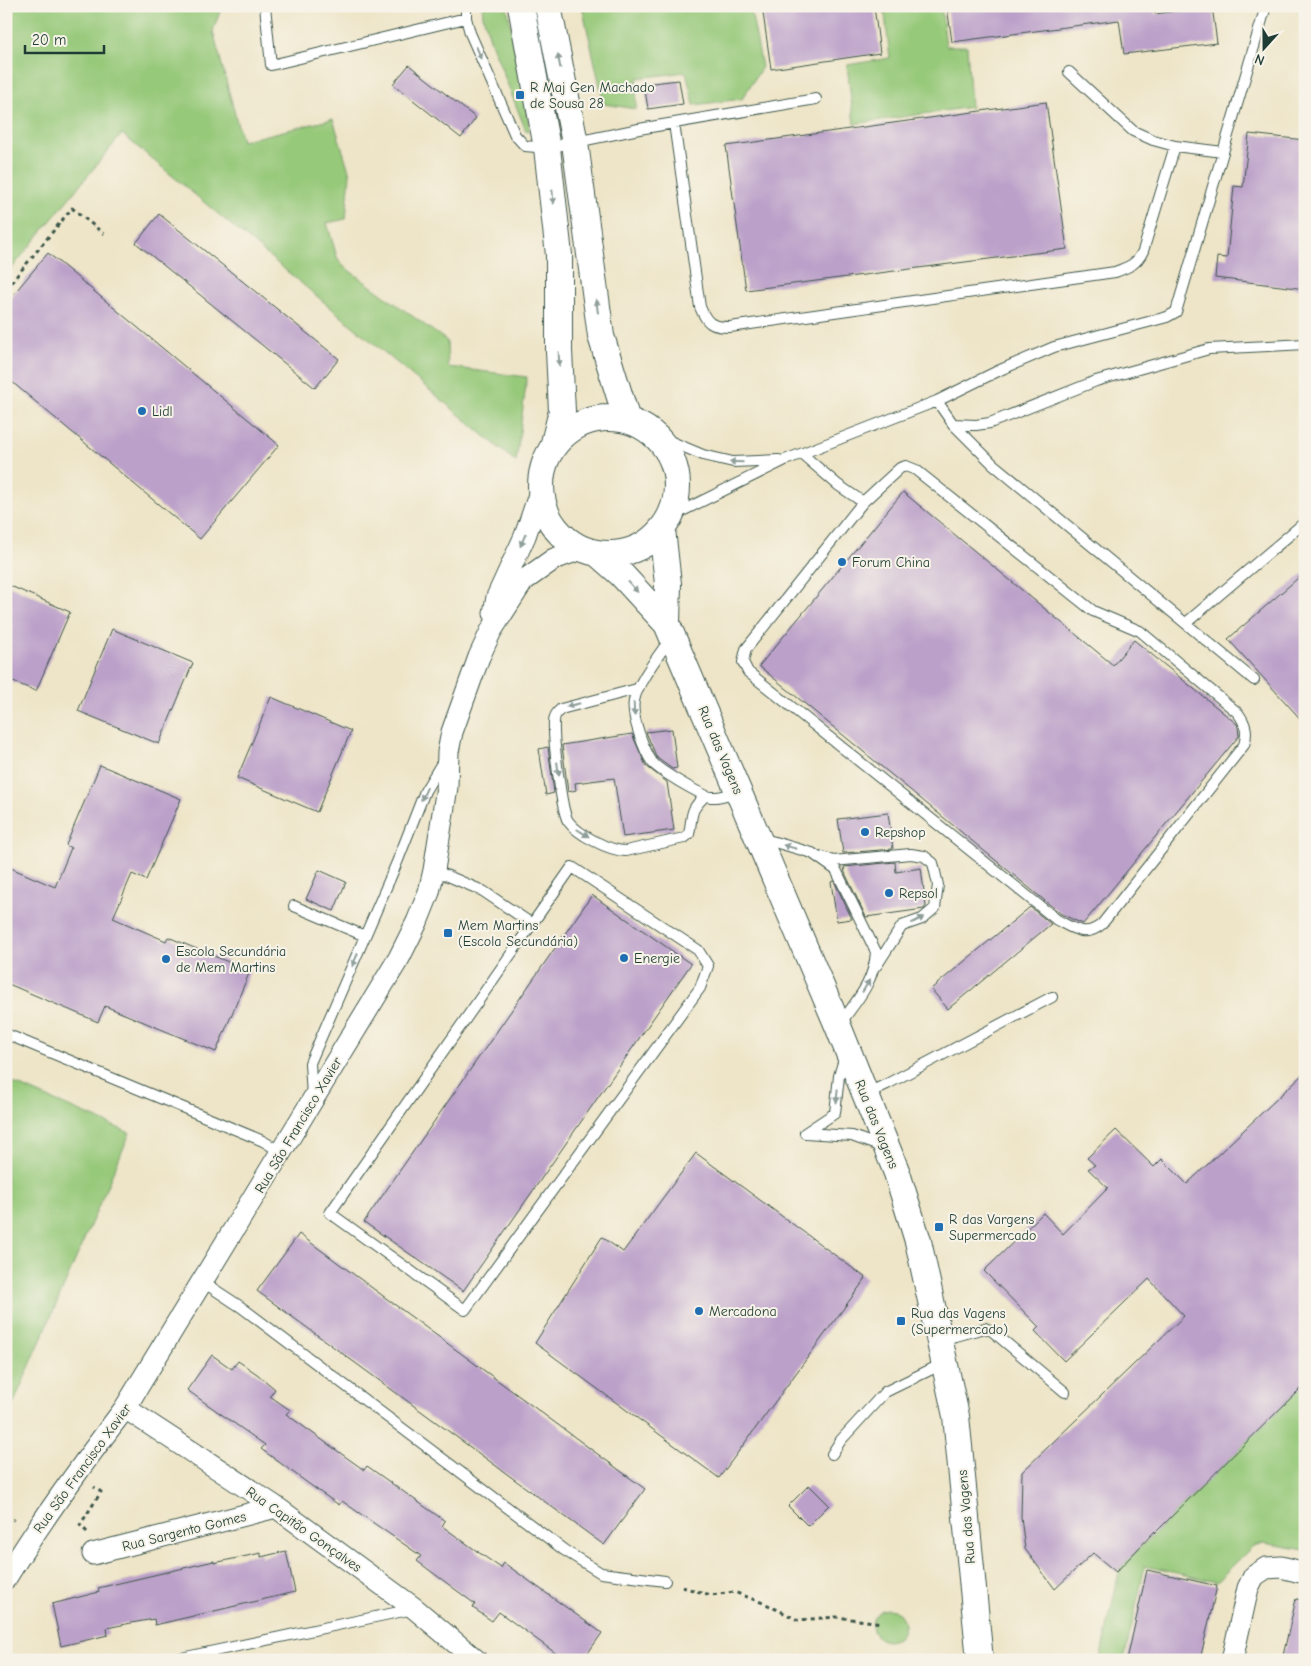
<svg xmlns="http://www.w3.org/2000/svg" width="1311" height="1666" font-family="'Comic Neue',sans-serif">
	<rect width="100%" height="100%" fill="#f7f3e8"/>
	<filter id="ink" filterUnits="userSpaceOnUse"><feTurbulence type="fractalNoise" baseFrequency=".02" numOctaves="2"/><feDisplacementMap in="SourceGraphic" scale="10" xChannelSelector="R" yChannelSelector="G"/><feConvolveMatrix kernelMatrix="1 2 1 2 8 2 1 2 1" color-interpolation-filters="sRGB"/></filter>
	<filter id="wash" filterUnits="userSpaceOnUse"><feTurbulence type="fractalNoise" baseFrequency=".0096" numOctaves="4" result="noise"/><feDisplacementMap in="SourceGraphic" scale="20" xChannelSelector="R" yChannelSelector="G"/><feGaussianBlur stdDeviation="1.12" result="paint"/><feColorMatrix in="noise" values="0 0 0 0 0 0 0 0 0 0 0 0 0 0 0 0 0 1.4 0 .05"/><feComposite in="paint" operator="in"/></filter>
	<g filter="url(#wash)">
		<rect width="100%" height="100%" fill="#eee5c8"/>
		<!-- green -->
		<path fill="#97c97a" stroke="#5b8357" d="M6,6H222L213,31L242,141L333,119L350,174L346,219L327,223L337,257L343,266L447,341L448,367L527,377L516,462L122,134L6,275Z
			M482,6H507L530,130L526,131L491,42L483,16Z
			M582,6H750L762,67L742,99L694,105L686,72L637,78L636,109L604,104Z
			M884,6H941L946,46H967L971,107L854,124L847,65L890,58Z
			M6,1080L130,1133L9,1414L6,1413Z
			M1305,1384V1550L1264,1543L1253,1546L1216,1582L1145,1566L1124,1660H1100L1120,1568Z
			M872 1625a16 16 0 1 1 32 0a16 16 0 1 1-32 0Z"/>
		<g id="blocks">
			<!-- building -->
			<path fill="#bba0c9" d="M762,6H874L880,53L771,69Z
				M947,6H1154L1155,14L1212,6L1217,43L1124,54L1119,20L952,42Z
				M409,65L476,118L461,138L393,84Z
				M679,80L683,104L648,109L644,84Z
				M1046,102L1067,249L746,290L726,146Z
				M1249,134L1305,140V289L1215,278L1217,257L1227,258L1234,186L1243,187Z
				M159,214L339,359L315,388L136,243Z
				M48,253L279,445L200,539L6,377V303Z
				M903,492L1113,665L1134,640L1237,724L1238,727L1239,736L1083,924L1061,914L759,666Z
				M1305,572V724L1228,639Z
				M6,584L70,612L36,691L6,679Z
				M112,629L193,663L159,744L78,711Z
				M271,697L351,731L317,812L237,778Z
				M672,729L677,768L672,769L657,758L646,732Z
				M632,734L646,766L667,782L674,830L623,837L614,778L575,783L576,790L568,792L562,745Z
				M548,747L554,793L546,795L539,749Z
				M100,765L181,799L146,880L132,874L113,918L166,941L168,937L250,971L216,1052L105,1006L98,1022L6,983V866L55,887L71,848L66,845Z
				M888,813L893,849L843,853L838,819Z
				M895,862L896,872L921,868L926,906L924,909L866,917L845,873L844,867Z
				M319,870L346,882L334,911L306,899Z
				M834,881L852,919L837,921L831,882Z
				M592,895L691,964L463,1291L364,1222Z
				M1030,907L1051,924L948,1009L931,989Z
				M1305,1072V1384L1155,1533V1531L1116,1572L1093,1553L1055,1589L1025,1549L1021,1517L1022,1472L1184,1316L1149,1279L1064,1361L1035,1331L1039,1327L984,1271L1043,1213L1063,1234L1108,1188L1088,1169L1095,1165L1087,1158L1116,1130L1154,1167L1162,1159L1187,1184Z
				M696,1153L866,1278L719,1478L535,1343L602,1237L623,1252Z
				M299,1234L645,1489L604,1545L257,1291Z
				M212,1355L232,1369L238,1361L257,1374L275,1389L270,1396L290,1410L286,1414L364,1470L367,1466L445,1521L442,1526L481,1554L501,1568L504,1563L602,1633L583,1660H565L499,1612L492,1621L473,1608L475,1604L417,1561L421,1556L342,1501L339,1505L320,1492L261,1449L265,1445L187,1390Z
				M809,1485L829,1505L808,1526L788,1506Z
				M286,1551L295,1592L155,1625L154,1619L131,1623L107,1628L108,1635L61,1646L52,1604L99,1592L98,1588L214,1561V1563L261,1553V1557Z
				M1147,1570L1217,1586L1200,1660H1127Z
				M1296,1599L1305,1600V1660H1282Z"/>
		</g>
	</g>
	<g filter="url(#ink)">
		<use href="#blocks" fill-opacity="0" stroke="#3e564a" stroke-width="1"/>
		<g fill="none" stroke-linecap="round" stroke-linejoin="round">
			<!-- service casing -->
			<g stroke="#3e564a" stroke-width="12">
				<path id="service" d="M265,6L271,65L466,18
					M466,6V18L470,33L515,135L525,146L547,148L639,129L816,99
					M1069,72L1133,131L1153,140L1175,146L1223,152
					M674,123L700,307C707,324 712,327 730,327L1115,272C1129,267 1137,264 1143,251L1175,146
					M937,401L953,424L976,425L990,423L1096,381L1209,349L1305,344
					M953,424L993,464L1254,680
					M653,434L703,455L733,462L779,460
					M802,454L838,485L863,502
					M906,466L916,470L1093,611L1140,631L1238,713C1246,724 1248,732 1244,745L1102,924C1086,938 1074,929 1057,920L748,672L743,662L746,649L863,502L900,468Z
					M670,517L785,460L937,401L1000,370L1054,347L1167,317L1176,312L1266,6
					M1186,623L1305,522
					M670,639C659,655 637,683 634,701C631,716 644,750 652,762C658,770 702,796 711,797C719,798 729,794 737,792
					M637,689L561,709C556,713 554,716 554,722C553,738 561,810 568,821C578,835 610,851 626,851L684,838L689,834C693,814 689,811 705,796
					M761,838L812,853L836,870L876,952C874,983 857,1000 840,1024
					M823,857L833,861L911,854L924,856L933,863L938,885L935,908L922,919L902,926L877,965
					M434,870L483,891L532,924L330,1213L465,1310L700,988L708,966L698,950L572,867L532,924
					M294,906L365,936
					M6,1034L263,1141L281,1152
					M866,1094L887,1084L1052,997
					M312,1096L310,1063L398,860L425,791L443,761
					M805,1133L835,1113L839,1076L845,1056
					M805,1133L852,1136L882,1147
					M203,1282L241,1307L564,1550L601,1573L665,1581
					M941,1340L985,1328L992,1331L1065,1392
					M832,1454L841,1440L885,1392L944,1363
					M172,1660L413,1609"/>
			</g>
			<!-- minor casing -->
			<g stroke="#3e564a" stroke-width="23">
				<path id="minor" d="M494,613L497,597L525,536L539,495
					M125,1408L276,1507L414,1608L476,1660
					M93,1554L276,1507
					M6,1578C42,1519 83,1463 125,1408L399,958L417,922L429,892L434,870L447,787L448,752L452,732L479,657L491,631L523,581L554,559L581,549
					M1232,1660L1248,1588L1254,1576L1266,1568L1281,1567L1305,1573"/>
			</g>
			<!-- tertiary casing -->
			<g stroke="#3e564a" stroke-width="28">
				<path id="tertiary" d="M521,6L547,148L559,255V351L562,411L553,447
					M548,6L575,143L601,336L627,420
					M541 486a68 68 0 1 1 136 0a68 68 0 1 1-136 0Z
					M662,529L668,584L667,624
					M597,553L621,574L667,624L838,1026L897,1173L918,1241L956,1416L980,1660"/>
			</g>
			<!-- path -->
			<path stroke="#3e564a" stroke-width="3" stroke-dasharray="4 4" stroke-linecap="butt" d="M6,289L72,208L104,234
				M6,1515L14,1520
				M87,1532L80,1525L101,1492L94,1487
				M682,1587L711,1595L734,1592L766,1604L798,1620L836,1617L882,1623"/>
			<!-- service -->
			<use href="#service" stroke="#fff" stroke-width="10"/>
			<!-- minor -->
			<use href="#minor" stroke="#fff" stroke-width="21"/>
			<!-- tertiary -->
			<use href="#tertiary" stroke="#fff" stroke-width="26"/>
		</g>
		<!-- one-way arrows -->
		<defs><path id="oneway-solid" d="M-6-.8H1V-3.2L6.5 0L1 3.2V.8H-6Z" transform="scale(1.25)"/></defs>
		<g fill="#8f9e9a">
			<use href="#oneway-solid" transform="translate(479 53) rotate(67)"/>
			<use href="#oneway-solid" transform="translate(559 61) rotate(-101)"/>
			<use href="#oneway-solid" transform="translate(553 197) rotate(84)"/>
			<use href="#oneway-solid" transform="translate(597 306) rotate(-98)"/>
			<use href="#oneway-solid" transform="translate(559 359) rotate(87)"/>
			<use href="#oneway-solid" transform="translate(736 462) rotate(-178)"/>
			<use href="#oneway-solid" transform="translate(523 540) rotate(113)"/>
			<use href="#oneway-solid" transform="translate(633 587) rotate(48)"/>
			<use href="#oneway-solid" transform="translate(573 705) rotate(166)"/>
			<use href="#oneway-solid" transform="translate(634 709) rotate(87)"/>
			<use href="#oneway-solid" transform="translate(558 769) rotate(83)"/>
			<use href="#oneway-solid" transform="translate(424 794) rotate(115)"/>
			<use href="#oneway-solid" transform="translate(583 833) rotate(32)"/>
			<use href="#oneway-solid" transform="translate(790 847) rotate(-164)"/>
			<use href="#oneway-solid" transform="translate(918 920) rotate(-27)"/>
			<use href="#oneway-solid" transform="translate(355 960) rotate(113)"/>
			<use href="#oneway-solid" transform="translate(866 986) rotate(-59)"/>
			<use href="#oneway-solid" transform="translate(837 1096) rotate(95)"/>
		</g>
	</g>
	<!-- markers -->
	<g fill="#1f6fb2" stroke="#f7f3e8" stroke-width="2">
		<rect x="515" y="90" width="10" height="10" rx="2.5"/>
		<circle cx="142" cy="411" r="5"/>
		<circle cx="842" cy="562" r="5"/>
		<circle cx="865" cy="832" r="5"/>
		<circle cx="889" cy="893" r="5"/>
		<rect x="443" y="928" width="10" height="10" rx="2.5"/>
		<circle cx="624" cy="958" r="5"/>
		<circle cx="166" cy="959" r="5"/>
		<rect x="934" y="1222" width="10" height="10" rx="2.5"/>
		<circle cx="699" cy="1311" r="5"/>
		<rect x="896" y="1316" width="10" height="10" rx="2.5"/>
	</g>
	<g text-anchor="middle" stroke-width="4" stroke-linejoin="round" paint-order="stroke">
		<!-- poi labels -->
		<g font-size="14" fill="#1f3d34" stroke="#f7f3e8" text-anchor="start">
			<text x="530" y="92">R Maj Gen Machado<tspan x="530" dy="16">de Sousa 28</tspan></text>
			<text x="152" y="416">Lidl</text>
			<text x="852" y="567">Forum China</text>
			<text x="875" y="837">Repshop</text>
			<text x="899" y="898">Repsol</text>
			<text x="458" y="930">Mem Martins<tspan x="458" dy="16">(Escola Secundária)</tspan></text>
			<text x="176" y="956">Escola Secundária<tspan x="176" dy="16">de Mem Martins</tspan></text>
			<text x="634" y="963">Energie</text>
			<text x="949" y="1224">R das Vargens<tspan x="949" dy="16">Supermercado</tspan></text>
			<text x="709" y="1316">Mercadona</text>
			<text x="911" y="1318">Rua das Vagens<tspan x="911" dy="16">(Supermercado)</tspan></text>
		</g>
		<!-- street labels -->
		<g font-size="14" fill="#1f3d34" stroke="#f7f3e8">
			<text transform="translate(721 750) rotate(67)" y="5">Rua das Vagens</text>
			<text transform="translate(877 1124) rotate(68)" y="5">Rua das Vagens</text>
			<text transform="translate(298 1125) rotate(-59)" y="5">Rua São Francisco Xavier</text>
			<text transform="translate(82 1468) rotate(-54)" y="5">Rua São Francisco Xavier</text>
			<text transform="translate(966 1517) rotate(-95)" y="5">Rua das Vagens</text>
			<text transform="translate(304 1529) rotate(35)" y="5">Rua Capitão Gonçalves</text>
			<text transform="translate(184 1531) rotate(-14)" y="5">Rua Sargento Gomes</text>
		</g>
	</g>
	<!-- margin -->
	<rect width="1311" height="1666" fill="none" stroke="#f7f3e8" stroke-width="25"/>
	<!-- north arrow -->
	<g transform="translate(1264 48) rotate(201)" stroke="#f7f3e8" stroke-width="4" paint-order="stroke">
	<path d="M0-4L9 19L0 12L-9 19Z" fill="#1f3d34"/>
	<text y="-8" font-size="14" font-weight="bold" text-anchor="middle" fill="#1f3d34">N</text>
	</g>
	<!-- scale -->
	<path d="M25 45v8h79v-8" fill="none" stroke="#1f3d34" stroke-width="2.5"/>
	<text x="32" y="45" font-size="15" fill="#1f3d34" stroke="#f7f3e8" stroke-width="4" paint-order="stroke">20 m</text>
</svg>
